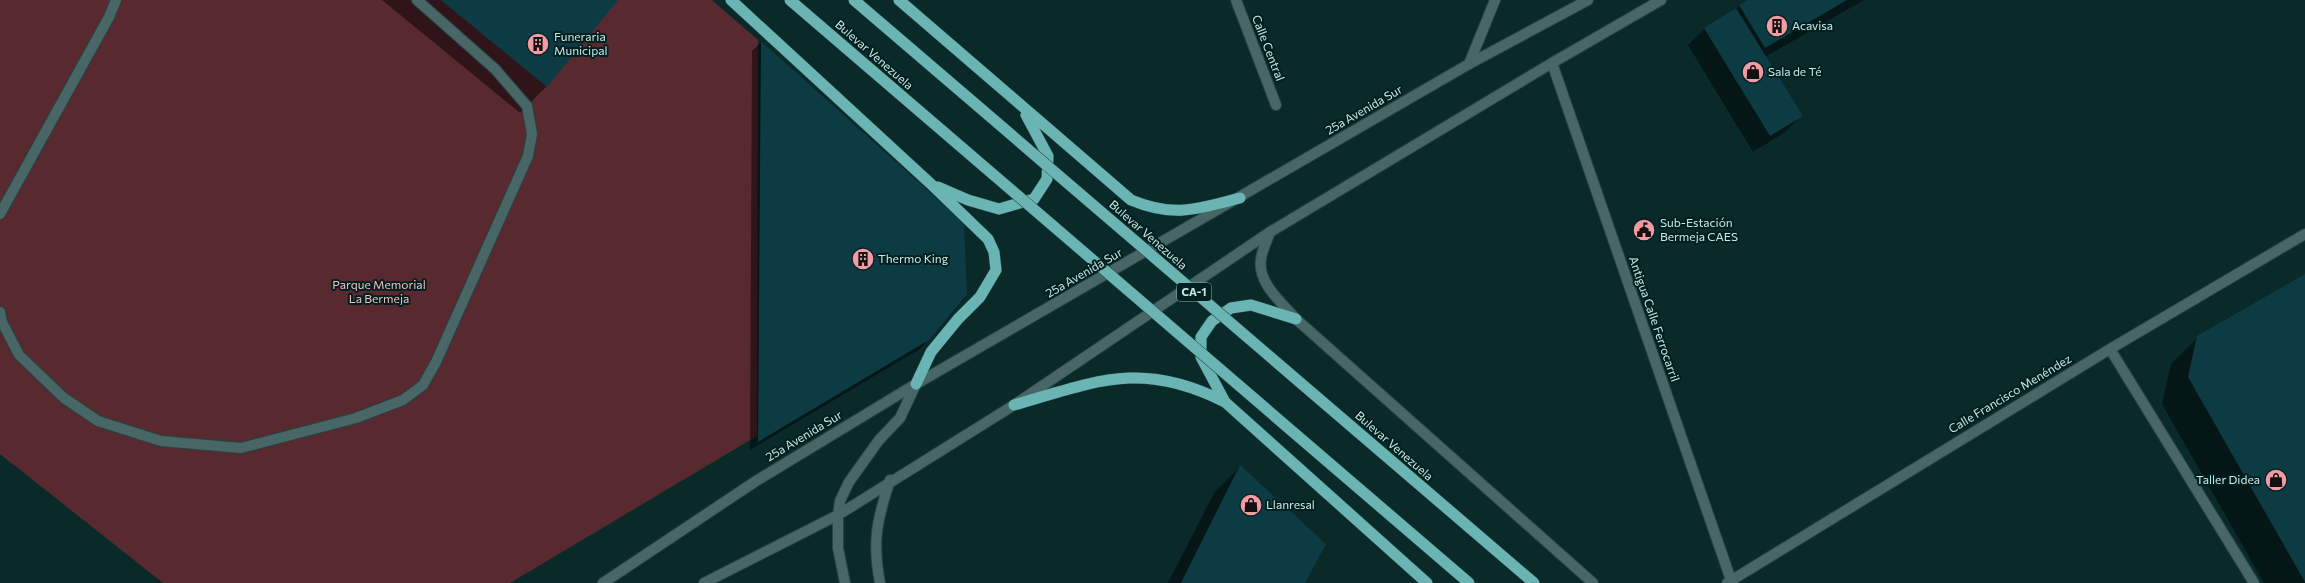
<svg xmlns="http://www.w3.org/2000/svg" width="2305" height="583" font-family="Commissioner,sans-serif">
	<rect width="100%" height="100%" fill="#092a29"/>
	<!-- green -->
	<path fill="#58292f" d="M0,0H712L758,40L757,436L510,583H163L0,454Z"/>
	<!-- shadow -->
	<path fill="#0007" d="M382,0H617L546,87L520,113Z
		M1750,0H1864L1765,57L1801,116L1785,132L1753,152L1688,45L1704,29Z
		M761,42L964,224L929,339L920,349L750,450L752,51Z
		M2305,275V583H2264L2162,404L2171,364L2198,337Z
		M1240,467L1304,583H1168L1214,493Z"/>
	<!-- building -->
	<path fill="#0d3b44" d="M441,0H618L547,87Z
		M1748,0H1847L1765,48L1739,5Z
		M1736,8L1803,116L1770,136L1704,28Z
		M761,41L964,223L967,294L929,340L758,442Z
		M2305,274V582L2188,377L2197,336Z
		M1240,465L1326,544L1305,583H1181Z"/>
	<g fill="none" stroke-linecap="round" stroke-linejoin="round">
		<!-- service casing -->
		<g stroke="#244543" stroke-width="12">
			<path id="service" d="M0,214L109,17L116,0
				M0,312L2,322L19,355L64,398L98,421L161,441L241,448L356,418L403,400L423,385L436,362L528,156L532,134L527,106L495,69L417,0"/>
		</g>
		<!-- minor casing -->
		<g stroke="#244543" stroke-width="12">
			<path id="minor" d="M1236,0L1276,105
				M1552,63L1732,583
				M1469,64L1495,0
				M1270,232C1267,241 1262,250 1261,259C1257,283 1282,303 1296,319L1593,583
				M2110,349L2254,583
				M1727,583L2110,349L2305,234"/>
		</g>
		<!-- tertiary casing -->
		<g stroke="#244543" stroke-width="12">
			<path id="tertiary" d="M603,583L756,481L916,384L1469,64L1588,0
				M704,583L838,515L1014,405L1270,232L1552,63L1661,0
				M845,583L838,548V515L840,501L849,482L879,440L900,418L916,384
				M880,583C872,541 877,520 890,480"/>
		</g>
		<!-- trunk casing -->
		<g stroke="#244543" stroke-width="12">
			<path id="trunk" d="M731,0L932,185L988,239L994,252L996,270L980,297L958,319L931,352L916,384
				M899,0L1131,200C1174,218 1197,209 1240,198
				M938,187L968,200L999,209L1034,199L1047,179L1048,156L1026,115
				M1225,402L1201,357V337L1212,321L1231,308L1251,305L1296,319
				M1014,405C1097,381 1142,360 1225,402L1427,583"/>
		</g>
		<!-- service -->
		<use href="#service" stroke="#476665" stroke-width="10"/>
		<!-- minor -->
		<use href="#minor" stroke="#476665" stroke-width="10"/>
		<!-- tertiary -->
		<use href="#tertiary" stroke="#476665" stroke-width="10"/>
		<!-- trunk -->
		<use href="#trunk" stroke="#6ab5b3" stroke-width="11"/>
		<!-- trunk-bridge casing -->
		<g stroke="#244543" stroke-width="12" stroke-linecap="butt">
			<path id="trunk-bridge" d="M790,0L1469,583
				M854,0L1534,583"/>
		</g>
		<!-- trunk-bridge -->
		<use href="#trunk-bridge" stroke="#6ab5b3" stroke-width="11"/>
	</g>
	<!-- icons -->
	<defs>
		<g id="building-disc" transform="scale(1.15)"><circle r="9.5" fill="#f49aa3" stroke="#002020"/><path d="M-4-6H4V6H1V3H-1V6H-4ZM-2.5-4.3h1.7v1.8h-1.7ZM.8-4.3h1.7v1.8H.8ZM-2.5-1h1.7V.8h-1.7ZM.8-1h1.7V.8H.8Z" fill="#111"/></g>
		<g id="shop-disc" transform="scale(1.15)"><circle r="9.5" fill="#f49aa3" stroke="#002020"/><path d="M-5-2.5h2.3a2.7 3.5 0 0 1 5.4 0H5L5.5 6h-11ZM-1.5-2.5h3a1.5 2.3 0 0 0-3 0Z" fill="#111"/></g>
		<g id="civic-disc" transform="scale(1.15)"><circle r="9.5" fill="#f49aa3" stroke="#002020"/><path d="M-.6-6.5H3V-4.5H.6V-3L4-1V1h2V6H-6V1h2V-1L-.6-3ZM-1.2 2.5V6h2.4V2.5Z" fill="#111"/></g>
	</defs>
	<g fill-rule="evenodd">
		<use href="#building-disc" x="1777" y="26"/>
		<use href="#building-disc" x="538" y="44"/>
		<use href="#shop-disc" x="1753" y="72"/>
		<use href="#civic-disc" x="1644" y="230"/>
		<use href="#building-disc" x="863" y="259"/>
		<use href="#shop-disc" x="2276" y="480"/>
		<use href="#shop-disc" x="1251" y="505"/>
	</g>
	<g text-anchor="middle" stroke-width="4" stroke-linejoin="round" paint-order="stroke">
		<!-- shield labels -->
		<rect fill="#002020" stroke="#8dacab" stroke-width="1" x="1177" y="283" width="34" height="18" rx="3"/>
		<g font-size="11" font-weight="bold" fill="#cae8e6">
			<text x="1194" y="296">CA-1</text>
		</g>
		<!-- poi labels -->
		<g font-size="12" fill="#cae8e6" stroke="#002020" text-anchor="start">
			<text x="1792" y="30">Acavisa</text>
			<text x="554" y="41">Funeraria<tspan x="554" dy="14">Municipal</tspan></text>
			<text x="1768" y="76">Sala de Té</text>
			<text x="1660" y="227">Sub-Estación<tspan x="1660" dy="14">Bermeja CAES</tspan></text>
			<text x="878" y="263">Thermo King</text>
			<text x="2260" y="484" text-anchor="end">Taller Didea</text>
			<text x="1266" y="509">Llanresal</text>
		</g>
		<!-- street labels -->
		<g font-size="12" fill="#cae8e6" stroke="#002020">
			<text transform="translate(1268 48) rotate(69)" y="4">Calle Central</text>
			<text transform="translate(874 55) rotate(41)" y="4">Bulevar Venezuela</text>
			<text transform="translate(1364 110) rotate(-30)" y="4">25a Avenida Sur</text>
			<text transform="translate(1148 235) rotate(41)" y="4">Bulevar Venezuela</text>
			<text transform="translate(1084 273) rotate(-30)" y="4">25a Avenida Sur</text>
			<text transform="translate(1654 319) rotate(71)" y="4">Antigua Calle Ferrocarril</text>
			<text transform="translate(2010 394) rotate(-31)" y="4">Calle Francisco Menéndez</text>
			<text transform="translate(804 436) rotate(-31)" y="4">25a Avenida Sur</text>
			<text transform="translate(1394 446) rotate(41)" y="4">Bulevar Venezuela</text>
		</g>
		<!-- park labels -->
		<g font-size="12" fill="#f8bec3" stroke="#002020">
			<text x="379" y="289">Parque Memorial<tspan x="379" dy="14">La Bermeja</tspan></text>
		</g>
	</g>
</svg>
